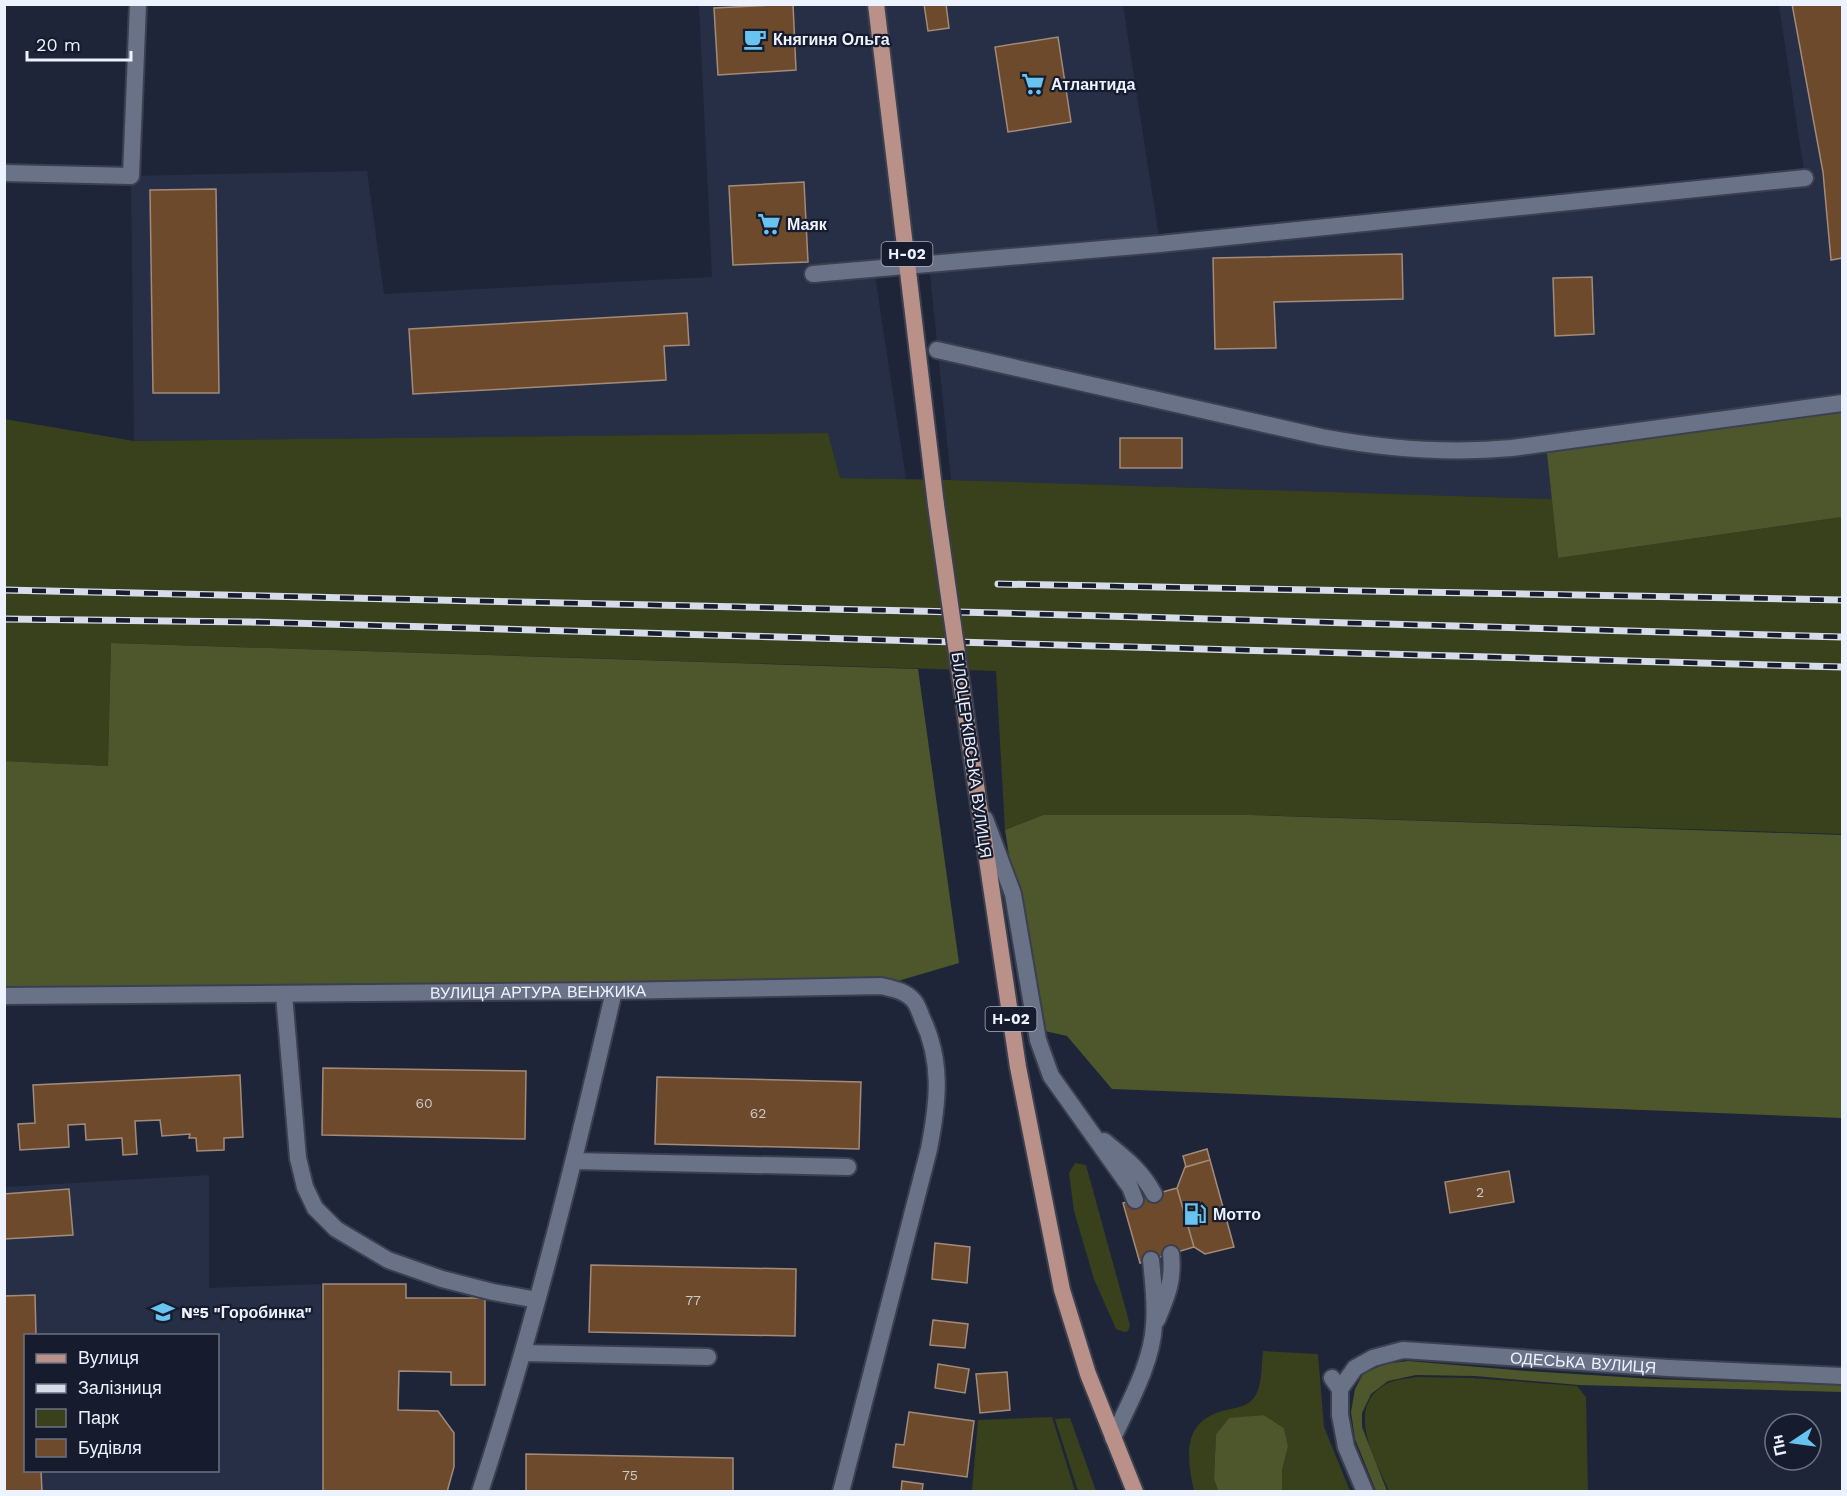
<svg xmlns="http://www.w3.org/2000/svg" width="1847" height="1496" font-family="'Work Sans',sans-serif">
	<rect width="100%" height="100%" fill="#1f2538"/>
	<!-- built -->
	<path fill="#272f47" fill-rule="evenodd" d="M699,5H1123L1160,244L1805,178L1779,5H1842V403L1546,445L1552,499L951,480L929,265L874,269L906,479L840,478L828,433L134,441L131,176L367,171L384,294L712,277Z
		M209,1175V1288L321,1284L322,1491L5,1492V1187ZM26,1336H218V1470H26Z"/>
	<!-- green -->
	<path fill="#38401c" d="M4,419L134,441L828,433L840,478L951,480L1552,499L1558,558L1842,517V834L1251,815H1043L1005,830L996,671L111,643L108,766L5,761Z
		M1075,1163L1086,1165L1130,1325L1128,1331L1124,1332L1116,1329L1094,1279L1074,1211L1069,1173Z
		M1263,1351L1318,1354L1324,1427L1350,1491H1282V1470L1288,1446L1284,1428L1264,1415L1228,1419L1216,1434L1214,1479L1218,1491H1194C1187,1458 1181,1423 1222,1411C1232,1408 1244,1408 1252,1400C1263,1389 1261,1367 1263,1351Z
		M1416,1377L1472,1378L1577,1386L1586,1397L1588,1491H1389C1375,1458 1343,1406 1388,1383C1396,1379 1407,1379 1416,1377Z
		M1052,1417L1075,1491H972L978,1420Z
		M1070,1418L1096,1491H1078L1055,1419Z"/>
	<!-- forest -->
	<path fill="#4d572b" d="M1842,403V517L1558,558L1546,444Z
		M111,643L918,669L959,963L881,986L5,996L4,761L108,766Z
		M1043,815H1251L1842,835V1118L1112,1089L1067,1036L1036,1029L1005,830Z
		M1408,1361L1527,1371L1654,1379L1842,1385V1392L1579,1385L1475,1376L1416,1375L1388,1381L1371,1394L1362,1413V1427L1387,1491H1376L1355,1439L1351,1412L1355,1389L1363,1374L1384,1364Z
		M1264,1415L1284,1428L1288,1446L1282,1470V1491H1218L1214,1479L1216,1434L1229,1418Z"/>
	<!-- building -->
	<path fill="#6e4a2c" stroke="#a28b7a" stroke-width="1.5" d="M793,4L796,70L718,75L714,8Z
		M924,4H946L949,28L928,31Z
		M1792,4H1842V258L1831,260L1823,172Z
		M1058,37L1071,122L1008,132L995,47Z
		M804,182L808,262L733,265L729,186Z
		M216,189L219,393H153L150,190Z
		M1402,254L1403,299L1274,302L1276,348L1215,349L1213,258Z
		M1592,277L1594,334L1555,336L1553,278Z
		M687,313L689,345L664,346L666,380L413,394L409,329Z
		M1120,438H1182V468H1120Z
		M323,1068L526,1071L525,1139L322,1135Z
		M240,1075L243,1137L224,1138V1150L197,1151L196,1138H189L190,1134L162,1136L160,1120L135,1121L137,1154L123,1155L122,1138L86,1140L85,1124L68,1125L69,1147L20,1150L18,1124L35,1123L33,1085Z
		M657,1077L861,1082L859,1149L655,1144Z
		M1207,1149L1210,1160L1186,1167L1183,1156Z
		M1210,1160L1234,1247L1205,1254L1194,1247L1177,1188L1185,1167Z
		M1509,1171L1514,1202L1450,1213L1445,1182Z
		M1177,1188L1194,1247L1140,1263L1123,1203Z
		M69,1189L73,1235L4,1239V1194Z
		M935,1243L970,1247L967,1283L932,1279Z
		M591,1265L796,1269L795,1336L589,1332Z
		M323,1284H406V1298H485V1385H451V1372L399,1371L398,1410L438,1411L454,1433V1467L447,1492H323Z
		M35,1295L36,1336H26V1470H41L42,1492H4V1296Z
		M933,1320L968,1324L965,1348L930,1345Z
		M938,1364L969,1369L965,1393L935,1388Z
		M1007,1372L1010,1410L980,1413L976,1374Z
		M909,1412L974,1421L967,1477L893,1467L896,1444L904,1445Z
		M526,1454L733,1458V1492H526Z
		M902,1481L923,1484L922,1492H901Z"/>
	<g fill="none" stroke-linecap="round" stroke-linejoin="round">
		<!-- service casing -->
		<g stroke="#3b4050" stroke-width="20">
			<path id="service" d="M813,274L1160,244L1805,178
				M985,819L1013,894L1038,1040L1051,1076L1130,1187L1135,1200
				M284,995L298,1158L305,1187L315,1208L336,1229L388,1260L442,1279L493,1292L537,1300
				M1104,1141C1125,1158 1141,1170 1154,1194
				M574,1161L848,1167
				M1157,1320C1167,1296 1174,1280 1171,1254
				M523,1353L708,1357
				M1332,1378L1340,1389V1415L1346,1447L1365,1492
				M1113,1438C1129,1403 1152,1363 1154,1325C1156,1303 1153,1281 1151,1260
				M480,1492C534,1327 575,1159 614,991"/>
		</g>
		<!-- minor casing -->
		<g stroke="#3b4050" stroke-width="20">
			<g id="minor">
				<path d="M4,173L131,176L138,4"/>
				<path d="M937,350L1322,437C1386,449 1448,454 1512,448L1842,403"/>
				<path id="s1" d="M4,996L614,991L881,986C894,989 906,991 914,1001C918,1006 920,1013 922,1018C943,1062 938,1103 929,1149L841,1492"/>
				<path id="s2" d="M1340,1389L1355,1368L1373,1358L1403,1350L1668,1368L1842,1376"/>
			</g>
		</g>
		<!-- primary casing -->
		<g stroke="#3b4050" stroke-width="20">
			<path id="primary" d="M876,4L936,505
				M970,745L1018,1067L1062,1290L1088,1374L1135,1492"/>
		</g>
		<!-- service -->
		<use href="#service" stroke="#6a7288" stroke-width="16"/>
		<!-- minor -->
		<use href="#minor" stroke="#6a7288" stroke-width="16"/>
		<!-- primary -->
		<use href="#primary" stroke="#b99188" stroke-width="16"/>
		<!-- rail casing -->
		<g stroke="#d7dcea" stroke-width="7">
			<path id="rail" d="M998,584L1842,600
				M4,590L1000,613L1842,637
				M4,619L250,622L1842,667"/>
		</g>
		<!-- rail -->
		<use href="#rail" stroke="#161c2e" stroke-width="4.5" stroke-dasharray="14" stroke-linecap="butt"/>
		<!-- primary-bridge casing -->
		<g stroke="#3b4050" stroke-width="20" stroke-linecap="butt">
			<path id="primary-bridge" d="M936,505L970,745"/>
		</g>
		<!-- primary-bridge -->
		<use href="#primary-bridge" stroke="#b99188" stroke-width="16"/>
	</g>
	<!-- icons -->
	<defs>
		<g id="cafe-bare" transform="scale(1.8)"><path d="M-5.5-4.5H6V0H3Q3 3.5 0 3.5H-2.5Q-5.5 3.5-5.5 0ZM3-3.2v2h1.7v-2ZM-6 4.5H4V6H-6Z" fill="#69c3f1" stroke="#161c2e" stroke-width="2.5" paint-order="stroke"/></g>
		<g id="supermarket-bare" transform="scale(1.8)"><path d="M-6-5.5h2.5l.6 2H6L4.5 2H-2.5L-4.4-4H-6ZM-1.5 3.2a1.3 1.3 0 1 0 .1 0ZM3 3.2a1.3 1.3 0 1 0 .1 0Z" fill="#69c3f1" stroke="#161c2e" stroke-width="2.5" paint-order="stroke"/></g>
		<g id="fuel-bare" transform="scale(1.8)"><path d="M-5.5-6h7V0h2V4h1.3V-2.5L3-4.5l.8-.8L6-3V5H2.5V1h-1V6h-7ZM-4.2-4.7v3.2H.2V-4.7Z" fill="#69c3f1" stroke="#161c2e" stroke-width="2.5" paint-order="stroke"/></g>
		<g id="school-bare" transform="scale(1.8)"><path d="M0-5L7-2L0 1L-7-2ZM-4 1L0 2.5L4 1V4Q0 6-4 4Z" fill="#69c3f1" stroke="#161c2e" stroke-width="2.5" paint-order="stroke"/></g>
	</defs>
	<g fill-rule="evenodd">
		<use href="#cafe-bare" x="755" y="39"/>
		<use href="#supermarket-bare" x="1033" y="84"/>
		<use href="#supermarket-bare" x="769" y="224"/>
		<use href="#fuel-bare" x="1195" y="1214"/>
		<use href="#school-bare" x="163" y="1312"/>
	</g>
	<g text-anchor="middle" stroke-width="4.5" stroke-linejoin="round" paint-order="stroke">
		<!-- number labels -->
		<g font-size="14" fill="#cdc8ca">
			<text x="424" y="1108">60</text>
			<text x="758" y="1118">62</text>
			<text x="1480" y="1197">2</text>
			<text x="693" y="1305">77</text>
			<text x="630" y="1480">75</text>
		</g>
		<!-- shield labels -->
		<g fill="#161c2e" stroke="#acb2c0" stroke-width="1.5">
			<rect x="881.5" y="242" width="51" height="24" rx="4.5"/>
			<rect x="985.5" y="1007" width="51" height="24" rx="4.5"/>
		</g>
		<g font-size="15" font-weight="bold" fill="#edf2ff">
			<text x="907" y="259">Н-02</text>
			<text x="1011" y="1024">Н-02</text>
		</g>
		<!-- poi labels -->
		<g font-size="16" font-weight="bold" fill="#edf2ff" stroke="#161c2e" text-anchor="start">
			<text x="773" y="45">Княгиня Ольга</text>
			<text x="1051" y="90">Атлантида</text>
			<text x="787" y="230">Маяк</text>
			<text x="1213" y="1220">Мотто</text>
			<text x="181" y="1318">№5 "Горобинка"</text>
		</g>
		<!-- street labels -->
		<g font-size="16" fill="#edf2ff" stroke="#161c2e">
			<text transform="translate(972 755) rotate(82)" y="6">БІЛОЦЕРКІВСЬКА ВУЛИЦЯ</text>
			<text dy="6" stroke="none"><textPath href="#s1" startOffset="534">ВУЛИЦЯ АРТУРА ВЕНЖИКА</textPath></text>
			<text dy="6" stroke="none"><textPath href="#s2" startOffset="258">ОДЕСЬКА ВУЛИЦЯ</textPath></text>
		</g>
	</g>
	<!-- border -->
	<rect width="1847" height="1496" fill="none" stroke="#edf2ff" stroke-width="12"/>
	<!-- legend -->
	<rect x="24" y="1334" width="195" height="138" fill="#161c2e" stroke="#6c7282" stroke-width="1.5"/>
	<rect x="36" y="1354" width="30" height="9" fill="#b99188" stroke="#6c7282" stroke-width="1.5"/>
	<text x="78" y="1364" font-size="18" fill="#edf2ff">Вулиця</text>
	<rect x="36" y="1384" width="30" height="9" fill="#d7dcea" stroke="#6c7282" stroke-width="1.5"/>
	<text x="78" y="1394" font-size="18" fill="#edf2ff">Залізниця</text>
	<rect x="36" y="1409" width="30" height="18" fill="#38401c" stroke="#6c7282" stroke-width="1.5"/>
	<text x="78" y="1424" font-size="18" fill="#edf2ff">Парк</text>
	<rect x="36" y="1439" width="30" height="18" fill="#6e4a2c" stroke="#6c7282" stroke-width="1.5"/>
	<text x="78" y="1454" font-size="18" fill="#edf2ff">Будівля</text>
	<!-- north arrow -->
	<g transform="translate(1793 1442) rotate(257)"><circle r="28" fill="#161c2e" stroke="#6c7282" stroke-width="1.5"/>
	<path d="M0-4.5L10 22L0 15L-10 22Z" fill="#69c3f1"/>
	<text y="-9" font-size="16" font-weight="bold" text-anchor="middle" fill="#edf2ff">Пн</text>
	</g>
	<!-- scale -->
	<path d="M27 51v9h104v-9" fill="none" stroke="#edf2ff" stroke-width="3"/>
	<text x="36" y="51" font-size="18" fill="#edf2ff" stroke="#161c2e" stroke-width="4.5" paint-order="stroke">20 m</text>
</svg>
